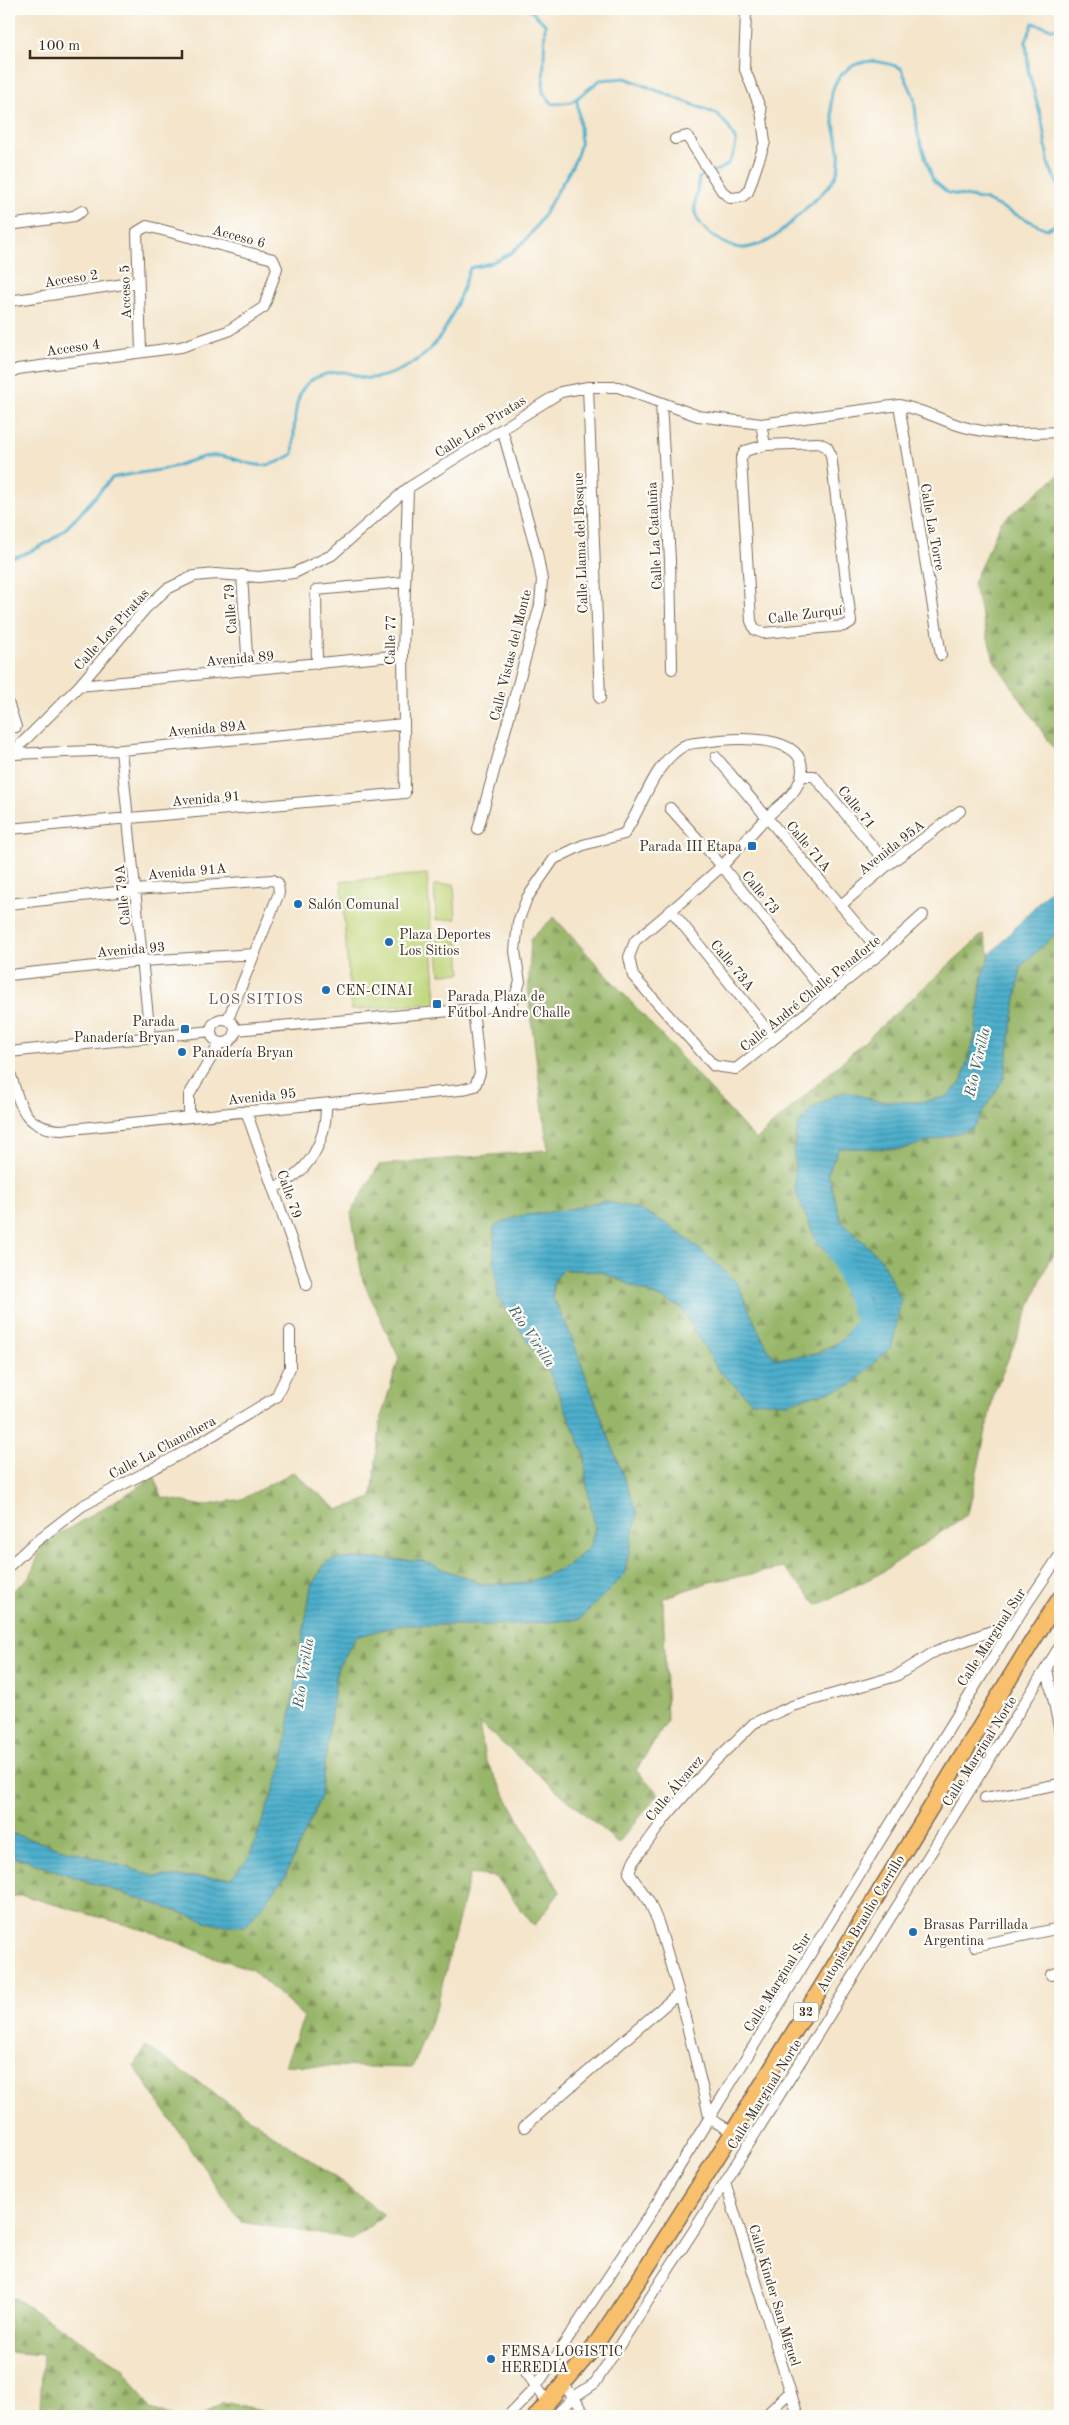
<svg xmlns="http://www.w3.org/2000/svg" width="1069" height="2425" font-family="'Old Standard TT',serif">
	<defs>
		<pattern id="forest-firs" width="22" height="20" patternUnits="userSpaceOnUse" patternTransform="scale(1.25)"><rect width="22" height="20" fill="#98b669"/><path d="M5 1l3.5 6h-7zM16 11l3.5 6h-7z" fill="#7d9456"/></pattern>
		<pattern id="water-rules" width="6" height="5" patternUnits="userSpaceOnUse" patternTransform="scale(1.25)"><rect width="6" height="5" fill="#4dafcc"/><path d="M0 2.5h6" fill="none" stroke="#418fa5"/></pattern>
	</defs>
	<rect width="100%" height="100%" fill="#fdfcf7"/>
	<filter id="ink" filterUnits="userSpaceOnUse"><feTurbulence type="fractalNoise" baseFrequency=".02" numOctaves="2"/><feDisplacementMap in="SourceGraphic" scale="10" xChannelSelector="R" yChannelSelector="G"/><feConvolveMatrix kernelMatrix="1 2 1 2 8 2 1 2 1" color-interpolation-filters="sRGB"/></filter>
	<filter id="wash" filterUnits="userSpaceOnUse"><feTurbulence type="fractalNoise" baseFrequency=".0096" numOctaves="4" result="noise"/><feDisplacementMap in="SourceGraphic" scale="20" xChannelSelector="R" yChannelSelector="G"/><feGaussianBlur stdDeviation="1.12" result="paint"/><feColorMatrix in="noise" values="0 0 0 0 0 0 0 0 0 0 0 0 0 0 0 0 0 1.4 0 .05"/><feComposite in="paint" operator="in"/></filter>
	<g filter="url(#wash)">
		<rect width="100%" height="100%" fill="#f4e5cb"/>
		<!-- forest -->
		<path fill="url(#forest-firs)" stroke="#6a7044" d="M1060,474V758L994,660L973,583L1001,522Z
			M554,917L756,1140L983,934L990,955L982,977L975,1037L961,1083L946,1097L920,1102L878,1101L847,1092L836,1094L817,1243L854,1277L868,1299L859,1319L842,1341L806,1357L774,1358L708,1256L666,1223L635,1208L602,1201L566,1210L498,1297L550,1373L585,1455L586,1481L595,1527L591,1545L568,1566L529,1582L484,1585L423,1561L351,1558L311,1586L282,1767L249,1858L231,1878L156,1876L9,1833V1594L30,1577L43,1544L155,1477L161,1497L203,1506L242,1499L293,1472L338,1510L372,1498L381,1418L399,1358L363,1281L351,1213L379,1165L548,1150L528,994L531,939Z
			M1060,930V1248L1049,1260L994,1393L968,1514L879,1574L818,1605L784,1568L709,1582L663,1598L667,1722L636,1770L659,1794L618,1843L479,1723L485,1759L560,1892L534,1926L496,1877L470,1874L437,2005L412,2068L285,2065L304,2017L251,1969L210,1956L158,1934L25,1896H9V1855L218,1925L319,1799L337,1669L356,1637L398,1625H513L580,1619L637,1513L569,1331L553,1299V1282L564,1269L601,1272L681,1307L718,1370L850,1386L881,1259L841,1221L828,1173L839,1148L903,1149L1004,1078L1021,966Z
			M146,2046L343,2183L384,2215L353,2239L241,2222L134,2066Z
			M15,2298L123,2368L150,2409L173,2416H80L40,2408L43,2355L9,2352V2299Z
			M223,2402L291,2416H203Z"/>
		<!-- garden -->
		<path fill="#c0d579" stroke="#7e804c" d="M427,874L436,1003L351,1010L341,881Z
			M454,884L456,919L436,920L434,885Z
			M458,933L461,973L440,974L437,935Z"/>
		<!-- water -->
		<path fill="url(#water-rules)" stroke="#446c75" d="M1060,879V930L1021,966L1004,1078L972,1129L903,1149L839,1148L828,1173L841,1221L881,1259L901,1300L892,1346L850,1386L786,1403L751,1401L718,1370L681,1307L601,1272L564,1269L553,1282V1299L569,1331L637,1513L624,1575L580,1619L513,1625H398L356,1637L337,1669L320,1799L285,1877L246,1926L218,1925L9,1855V1833L156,1876L231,1878L249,1858L282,1767L311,1586L327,1561L351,1558L423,1561L484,1585L529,1582L568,1566L591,1545L595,1527L586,1481L585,1455L550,1373L498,1297L494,1258V1226L519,1216L566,1210L602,1201L635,1208L666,1223L708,1256L737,1283L761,1336L774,1358C825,1358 847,1346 868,1299L854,1277L817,1243L795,1190L794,1147L798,1125L811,1109L836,1094L847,1092L878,1101L920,1102L946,1097L961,1083L975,1037L982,977L990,955Z"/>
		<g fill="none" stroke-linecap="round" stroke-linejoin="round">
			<!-- stream -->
			<path stroke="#4dafcc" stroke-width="3" d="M356,9L360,11L395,13L403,9
				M529,9L545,24L543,93L553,104L572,102L600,80L625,78L717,114L728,126L736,141C735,157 729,168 714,171
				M1060,28L1052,29L1033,23L1026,41L1029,74L1042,121L1049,166L1060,188
				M707,172L699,178C698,189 694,202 695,212C698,229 727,249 744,248C750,248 760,244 766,242C779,236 793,220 804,210C813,202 833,185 837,173C848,142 815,101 842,74C860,56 880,60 901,68L914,97L918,135L933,180L948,193L986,200L1046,229L1060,224
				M9,559C64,543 75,517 112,478C130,473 149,473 168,468C182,465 194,458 209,456C243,453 254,480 293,454C295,435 292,404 304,387C312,377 330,371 342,372C350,372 357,377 364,378C389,380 423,361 437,341C453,319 461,293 470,268C515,261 534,235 554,197C563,181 576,164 580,145C582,132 578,113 577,99"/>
			<!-- river -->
			<path stroke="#4dafcc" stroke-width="19" d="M834,1245L867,1324L858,1332"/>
		</g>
	</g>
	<g filter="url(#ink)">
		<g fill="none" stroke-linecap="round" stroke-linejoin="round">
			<!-- minor casing -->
			<g stroke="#7c6b5b" stroke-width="12">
				<path id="minor" d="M675,139L687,136L722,191L730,198L742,197L748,192L765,142L761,110L744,67L746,12L744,9
					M9,225L74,216L82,211
					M9,301L138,282
					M9,373L18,369L181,347L228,331L264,307L277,268L273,259L147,226L137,232L141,351
					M588,387L600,698
					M661,403L670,560L672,669
					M899,405L941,655
					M761,424L765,445
					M819,443L827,447L831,455L851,622L844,626L763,633L755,630L751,621L741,459L745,451L765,445Z
					M242,575L248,671
					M317,664L316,590L405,582
					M79,686L403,655
					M9,705L16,727
					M121,750L150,1037
					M12,754L121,750L404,724
					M9,756L79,686L146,608L167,589L194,576L216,574L259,577L294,573L332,555L408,488L561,392L588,387H618L698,416L761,424L899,405C922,409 942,421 964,427C996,436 1028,433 1060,432
					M716,757L881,953
					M801,776H814L888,865
					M670,808L722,866L827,996
					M9,829L405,793L403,655L408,488
					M478,829L540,605L542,580L537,553L502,429
					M9,904L135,890L273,880L278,883L279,893L228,1019
					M841,905L888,865L960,811
					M671,910L773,1037
					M9,975L142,961L255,954
					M211 1031a12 12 0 1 1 24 0a12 12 0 1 1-24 0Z
					M235,1030L473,1009L498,1006L514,999L520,982L515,951L518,922L527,898L554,859L583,845L624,834C643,807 652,766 682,747C687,743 697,743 704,742C729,738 812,731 801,777C796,795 780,804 767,817C751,833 737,851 721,867C693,892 664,917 635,941L629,957L633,976L714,1066L736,1069L881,953L923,915
					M9,1052L211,1031
					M9,1070C20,1102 21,1128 61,1130L460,1090L475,1086L480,1073L473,1009
					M246,1111L307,1285
					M189,1117V1095L220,1043
					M273,1188C309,1174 327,1141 326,1104
					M9,1566L34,1543L82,1506L190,1449L276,1397L290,1368V1331
					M1047,1669L1060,1732
					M985,1798L1060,1784
					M975,1946L1060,1928
					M1051,1975L1060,1972
					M524,2127L679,1993
					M733,2132L710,2119L679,1993L658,1922L649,1901L629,1873L633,1862L665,1818L709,1767L754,1723L792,1706L896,1676L936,1651L1014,1623
					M725,2182L798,2416
					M526,2372L548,2403
					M563,2385L574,2397L586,2416
					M508,2416L536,2387L657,2203L1014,1623L1060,1555
					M555,2416L574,2397L595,2383L725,2182L1060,1646
					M765,2416L790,2392"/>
			</g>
			<!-- highway casing -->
			<g stroke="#7c6b5b" stroke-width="18">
				<path id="highway" d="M536,2416L592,2350L644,2272L733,2132L1030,1645L1060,1598"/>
			</g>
			<!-- minor -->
			<use href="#minor" stroke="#fff" stroke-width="10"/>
			<!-- highway -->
			<use href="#highway" stroke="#f8bf6c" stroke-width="15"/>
		</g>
	</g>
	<!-- markers -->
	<g fill="#1f6fb2" stroke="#fdfcf7" stroke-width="2">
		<rect x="747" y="841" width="10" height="10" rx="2.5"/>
		<circle cx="298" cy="904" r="5"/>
		<circle cx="389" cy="942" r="5"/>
		<circle cx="326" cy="990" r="5"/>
		<rect x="432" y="999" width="10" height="10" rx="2.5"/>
		<rect x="180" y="1024" width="10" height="10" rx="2.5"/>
		<circle cx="182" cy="1052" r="5"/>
		<circle cx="913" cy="1932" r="5"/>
		<circle cx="491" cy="2359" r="5"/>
	</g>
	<g text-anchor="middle" stroke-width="4.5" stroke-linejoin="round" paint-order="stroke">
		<!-- shield labels -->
		<rect fill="#fdfcf7" stroke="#75695f" stroke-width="1" x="793.5" y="2002.5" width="25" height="19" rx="4"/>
		<g font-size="12" font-weight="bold" fill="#3b2a1e">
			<text x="806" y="2016">32</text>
		</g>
		<!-- street labels -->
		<g font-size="14" fill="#3b2a1e" stroke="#fdfcf7">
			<text transform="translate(239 236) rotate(15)" y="5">Acceso 6</text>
			<text transform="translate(71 278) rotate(-9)" y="5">Acceso 2</text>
			<text transform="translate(125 292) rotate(-92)" y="5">Acceso 5</text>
			<text transform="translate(73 347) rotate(-8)" y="5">Acceso 4</text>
			<text transform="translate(480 426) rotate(-32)" y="5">Calle Los Piratas</text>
			<text transform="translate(933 527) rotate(80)" y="5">Calle La Torre</text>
			<text transform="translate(654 536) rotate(-93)" y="5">Calle La Cataluña</text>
			<text transform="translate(580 543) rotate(-92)" y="5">Calle Llama del Bosque</text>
			<text transform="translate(230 609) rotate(-94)" y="5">Calle 79</text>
			<text transform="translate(805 614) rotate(-7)" y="5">Calle Zurquí</text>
			<text transform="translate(111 629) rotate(-48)" y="5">Calle Los Piratas</text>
			<text transform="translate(390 640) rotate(-89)" y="5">Calle 77</text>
			<text transform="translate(510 655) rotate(-76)" y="5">Calle Vistas del Monte</text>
			<text transform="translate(240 658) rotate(-5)" y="5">Avenida 89</text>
			<text transform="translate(207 728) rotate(-5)" y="5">Avenida 89A</text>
			<text transform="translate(206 798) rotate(-5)" y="5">Avenida 91</text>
			<text transform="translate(857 807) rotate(51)" y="5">Calle 71</text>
			<text transform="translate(809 846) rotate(50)" y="5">Calle 71A</text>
			<text transform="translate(891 847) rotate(-38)" y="5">Avenida 95A</text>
			<text transform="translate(187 871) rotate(-5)" y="5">Avenida 91A</text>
			<text transform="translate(761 892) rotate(51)" y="5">Calle 73</text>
			<text transform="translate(122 895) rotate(-96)" y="5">Calle 79A</text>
			<text transform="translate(131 949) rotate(-5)" y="5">Avenida 93</text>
			<text transform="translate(733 965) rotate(51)" y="5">Calle 73A</text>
			<text transform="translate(810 993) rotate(-39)" y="5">Calle André Challe Penaforte</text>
			<text transform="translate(262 1096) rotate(-6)" y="5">Avenida 95</text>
			<text transform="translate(290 1194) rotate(71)" y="5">Calle 79</text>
			<text transform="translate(162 1447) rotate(-28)" y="5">Calle La Chanchera</text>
			<text transform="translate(991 1637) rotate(-57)" y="5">Calle Marginal Sur</text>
			<text transform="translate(979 1751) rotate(-58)" y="5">Calle Marginal Norte</text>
			<text transform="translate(674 1788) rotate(-50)" y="5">Calle Álvarez</text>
			<text transform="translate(860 1923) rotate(-59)" y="5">Autopista Braulio Carrillo</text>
			<text transform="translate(777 1982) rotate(-58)" y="5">Calle Marginal Sur</text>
			<text transform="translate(764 2094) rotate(-58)" y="5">Calle Marginal Norte</text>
			<text transform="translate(775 2295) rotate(73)" y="5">Calle Kinder San Miguel</text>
		</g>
		<!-- poi labels -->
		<g font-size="14" fill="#3b2a1e" stroke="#fdfcf7" text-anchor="start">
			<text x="742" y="851" text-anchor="end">Parada III Etapa</text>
			<text x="308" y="909">Salón Comunal</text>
			<text x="399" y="939">Plaza Deportes<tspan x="399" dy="16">Los Sitios</tspan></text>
			<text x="336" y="995">CEN-CINAI</text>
			<text x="447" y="1001">Parada Plaza de<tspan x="447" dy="16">Fútbol Andre Challe</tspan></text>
			<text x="175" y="1026" text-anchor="end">Parada<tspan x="175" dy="16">Panadería Bryan</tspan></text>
			<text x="192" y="1057">Panadería Bryan</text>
			<text x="923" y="1929">Brasas Parrillada<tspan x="923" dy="16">Argentina</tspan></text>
			<text x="501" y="2356">FEMSA LOGISTIC<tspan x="501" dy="16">HEREDIA</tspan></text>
		</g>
		<!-- neighbourhood labels -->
		<g font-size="15" letter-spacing="1" fill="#6b5960" stroke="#fdfcf7">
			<text x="256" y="1004">LOS SITIOS</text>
		</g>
		<!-- water labels -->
		<g font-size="15" font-style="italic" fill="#425f64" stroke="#fdfcf7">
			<text transform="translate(977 1062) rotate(-77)" y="5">Río Virilla</text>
			<text transform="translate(532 1336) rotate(56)" y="5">Río Virilla</text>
			<text transform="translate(303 1673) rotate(-81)" y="5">Río Virilla</text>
		</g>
	</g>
	<!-- margin -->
	<rect width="1069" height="2425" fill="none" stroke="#fdfcf7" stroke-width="30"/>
	<!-- scale -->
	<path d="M30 50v8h152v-8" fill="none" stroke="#3b2a1e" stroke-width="2.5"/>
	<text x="38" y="50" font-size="15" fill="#3b2a1e" stroke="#fdfcf7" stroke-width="4" paint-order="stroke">100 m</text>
</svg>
